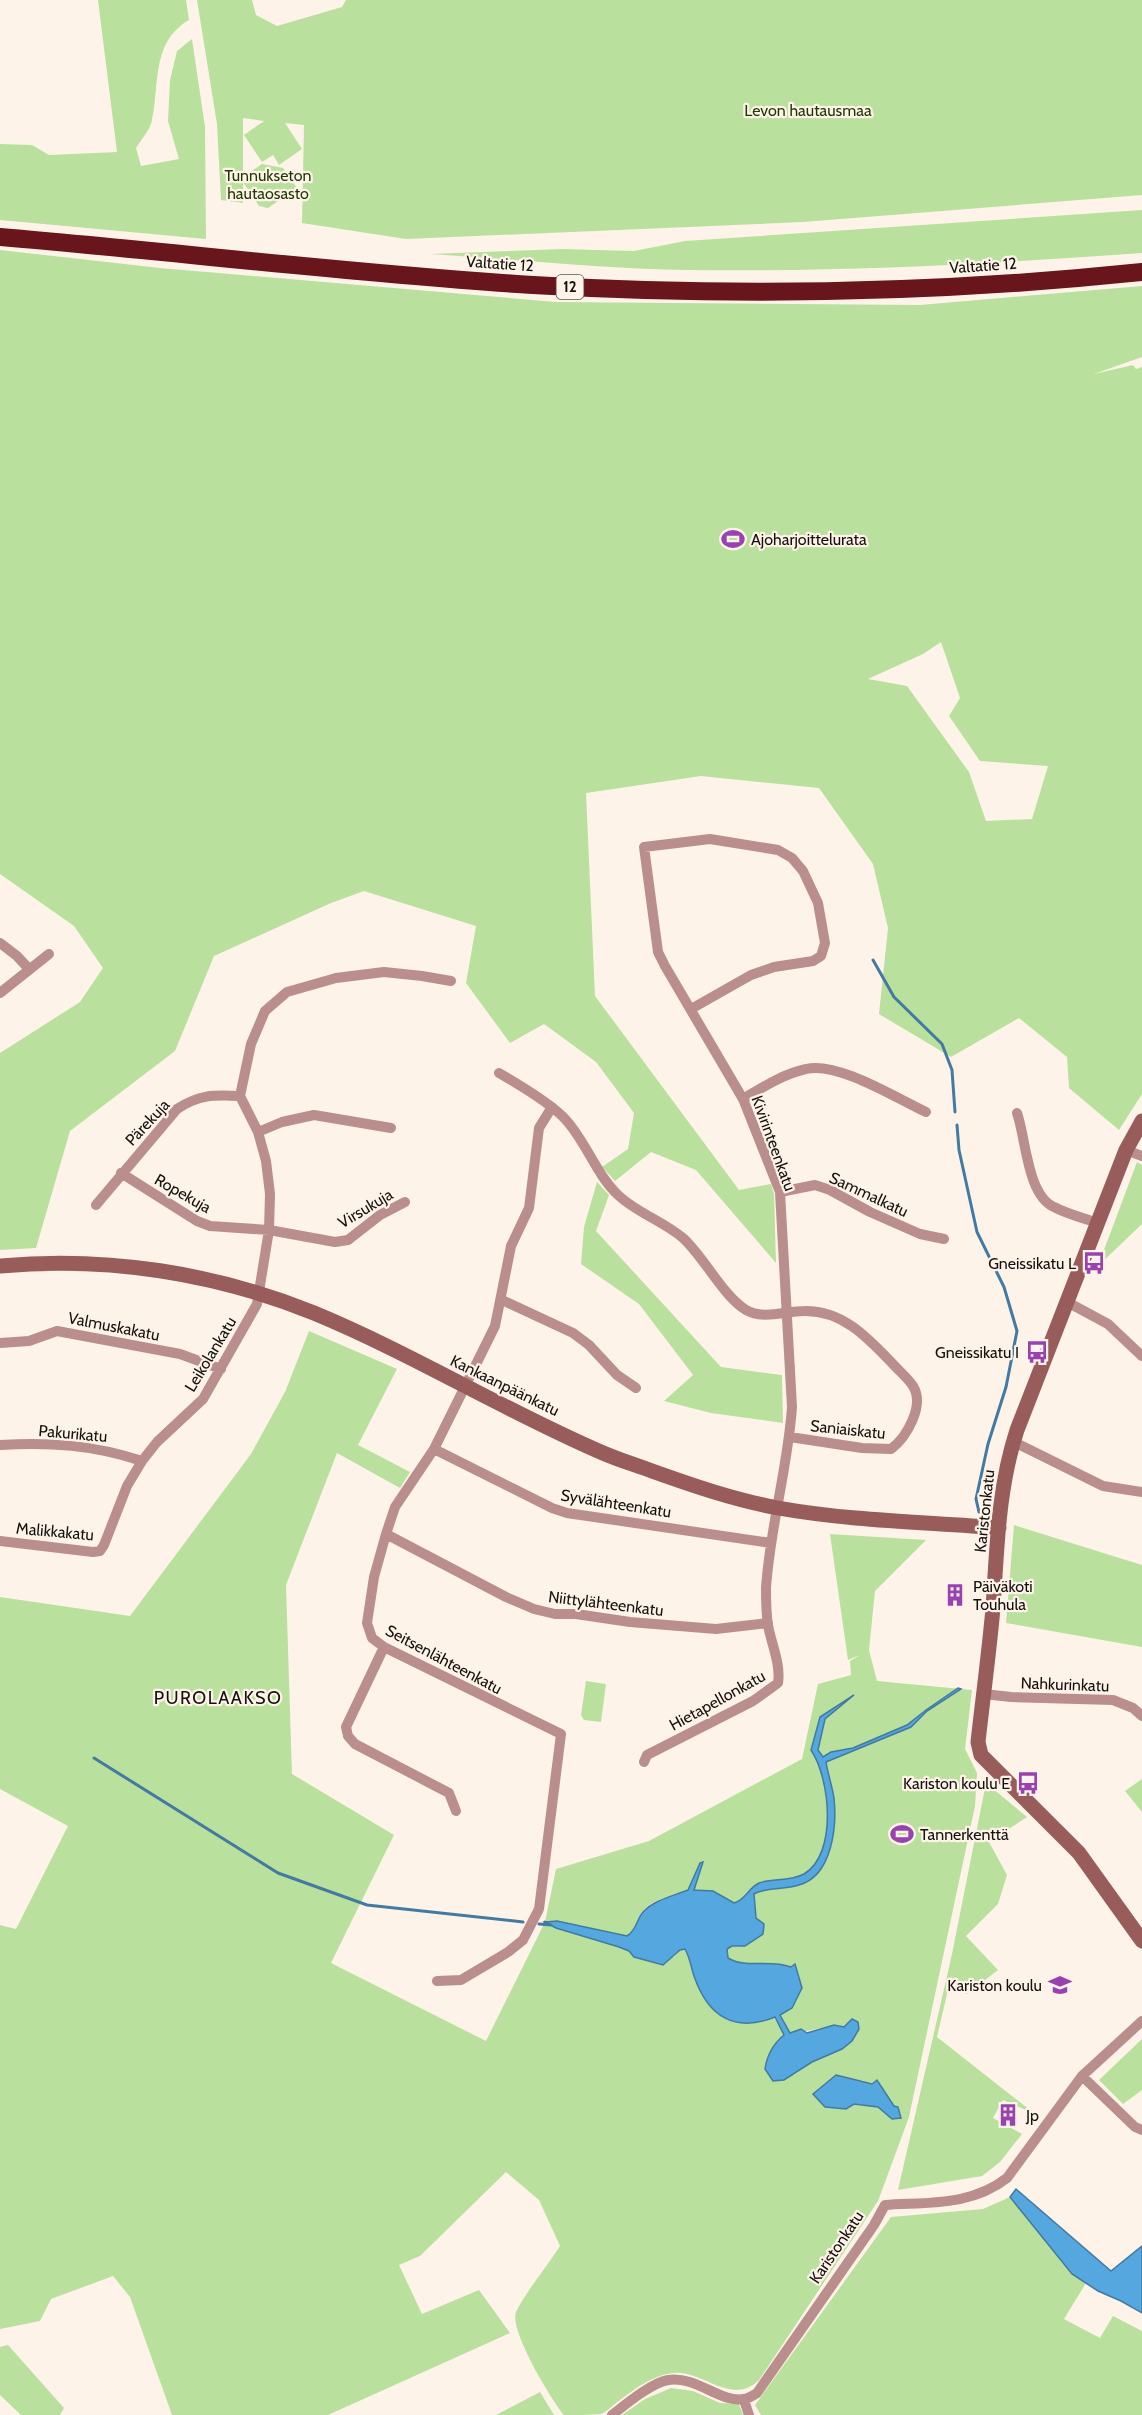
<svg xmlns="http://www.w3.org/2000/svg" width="1142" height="2415" font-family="Cabin,sans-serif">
	<rect width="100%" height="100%" fill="#fef3e9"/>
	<!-- green -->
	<path fill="#bae09d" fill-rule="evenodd" d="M98,0H186L189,20C151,42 160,84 152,120C150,130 141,140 136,148L141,166L179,159L168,121L170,80L177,51L192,39L205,127L206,239L0,220V144L32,145L49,155L117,152Z
		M197,0H252L256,15L277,26L342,7L346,0H1142V195L803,222L406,239L302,223L304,125L285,123L302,149L279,165L273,155L262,162L244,135L264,121L243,118V177L262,164L283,168L297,188L268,208L259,206L243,182V203L221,200L217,124Z
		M1142,210V253C991,264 840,272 688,270C602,269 515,259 430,254L563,249L634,251L685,241Z
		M0,250L160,268L556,302L920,305L1142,286V357L1094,374L1133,365L1136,369L1142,367V1094L1119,1130L1069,1088L1067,1057L1019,1018L951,1057L879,1014L888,928L873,864L819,788L701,776L586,793L595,996L739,1190L771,1184L774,1194L776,1263L696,1170L651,1152L615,1181L602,1167L628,1149L634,1113L596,1062L544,1024L510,1043L466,983L476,926L364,891L331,903L214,956L175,1051L70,1131L36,1248L0,1250V1053L80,1002L103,968L74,926L0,874ZM941,642L960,698L949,716L980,761L1048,766L1032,819L986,821L969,772L907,686L868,679L923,654Z
		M1137,1162L1142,1165V1224L1098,1266Z
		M597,1182L609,1195L596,1231L721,1367L782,1375L783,1423L711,1413L664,1401L693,1375L639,1304L581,1264L584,1227Z
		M309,1331L397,1369L358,1445L410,1472L400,1488L337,1453L286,1585L292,1774L394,1835L331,1963L486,2041L545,1922L556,1869L649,1841L802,1759L818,1684L851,1675L850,1661L860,1655L848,1660L830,1534L926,1540L875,1591L869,1650L877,1681L972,1690L965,1749L977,1773L975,1806L909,2117L878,2201L759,2380C731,2407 704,2370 673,2373C650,2376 634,2390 616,2403C611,2407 606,2412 601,2414C592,2415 574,2415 564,2415C551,2399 509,2330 516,2312C525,2293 548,2265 560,2246L539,2200L506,2172L420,2256L399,2265L422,2314L479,2290L510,2333L328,2415H172L130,2297L113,2276L51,2299L40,2321L0,2329V1925L16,1929L68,1826L0,1789V1597L130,1616L251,1454L285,1392ZM693,1891H713L734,1904L740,1902L753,1904L756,1918L738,1947L732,1946L727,1949L728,1958C747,1969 769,1959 791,1967L794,1964C804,1979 787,2000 780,2015L790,2033C808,2033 826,2024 844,2027L842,2049L812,2062L794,2075L784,2035L774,2017C748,2030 716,2020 701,1994C693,1980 693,1963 685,1949L680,1950L674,1957H634L629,1951L619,1947L556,1928L557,1921L627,1937C637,1930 635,1922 641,1913C652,1898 677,1895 693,1891ZM836,2075L872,2084L877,2080L894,2106L892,2119L878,2107L853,2104L825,2107Z
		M1014,1525L1142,1565V1647L1006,1623Z
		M586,1681L606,1684L601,1722L584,1720L581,1715Z
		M1142,1779V1812L1125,1791Z
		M986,1783L1027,1817L989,1842L1007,1875L998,1904L966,1936L998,1970L967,1994L951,1977L937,2037L1035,2114L1003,2100L993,2118L1022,2134L1000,2162L982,2176L898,2190L952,1954Z
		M1142,2039V2090L1123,2104L1099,2080Z
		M1010,2197L1072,2274L1086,2283L1064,2319L1100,2338L1113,2316L1142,2331V2415H761L755,2405L891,2217L983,2209Z
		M8,2345L64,2408L60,2415H21L0,2395V2347Z
		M671,2388L693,2391L720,2403L739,2404L743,2415H622L645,2399Z
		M540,2392L554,2415H496Z"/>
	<!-- water -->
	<path fill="#55a7e0" stroke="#427aa1" stroke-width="1.5" d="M958,1688L961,1689L927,1711L911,1727L826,1762C828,1774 832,1786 834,1798C837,1827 832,1876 799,1885C784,1890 766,1887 754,1894L756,1918L764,1924L763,1934L745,1946H732L727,1949L728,1958C746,1969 769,1959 791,1967L795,1964L802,1988L792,2008L780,2015L790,2033L801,2029L807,2033L834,2025L844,2027L852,2019L858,2022L859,2029L852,2041L842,2049L812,2062L784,2080L773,2081L765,2069C767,2055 773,2044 784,2035L775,2017C735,2033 708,2017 694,1976C691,1967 690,1958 685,1949L680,1950L663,1965L634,1957L629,1951L619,1947L556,1928L545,1922L557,1921L627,1936C637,1930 636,1920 643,1912C654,1900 673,1896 688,1890L700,1863L703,1862L694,1890L713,1891L734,1903C746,1900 748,1888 759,1883C773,1878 789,1882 804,1874C838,1854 830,1778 811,1750L820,1717L854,1695L825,1719L818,1750L823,1757L831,1752L853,1748L907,1725L926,1710Z
		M836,2075L872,2084L877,2080L894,2106L898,2107L901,2118L892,2119L878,2107L854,2104L846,2109L825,2107L813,2094Z
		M1016,2189L1111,2271L1142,2246V2313L1121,2301L1098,2291L1072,2274L1010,2197Z"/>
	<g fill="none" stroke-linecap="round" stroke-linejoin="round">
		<!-- stream -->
		<path stroke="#427aa1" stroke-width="3" d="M873,960L894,997L942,1044L952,1070L955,1112
			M957,1125L959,1150L977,1232L1004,1287L1017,1331L1006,1387L988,1444L976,1499L979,1512
			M94,1758L278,1873L367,1905L523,1922
			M539,1924L551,1925L545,1922"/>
		<!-- street -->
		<path stroke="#b98e8c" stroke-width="10" d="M0,943L17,956L29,969
			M0,993L49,954
			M499,1073C518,1084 552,1104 566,1120C586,1142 596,1174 618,1195C637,1213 663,1221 683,1238C704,1257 723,1296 746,1310C763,1320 786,1311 804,1311C842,1310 867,1337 891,1362C898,1370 907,1377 913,1386C925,1405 907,1437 891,1449L862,1448L790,1437
			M743,1099C763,1087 783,1074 806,1069C837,1061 896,1098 926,1112
			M1017,1113C1026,1138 1027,1195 1054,1207C1067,1214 1083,1218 1098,1223
			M258,1132L282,1122L314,1115L391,1128
			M1126,1150L1142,1156
			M121,1173L197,1221L210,1226L269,1230L335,1242L348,1240L380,1215L405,1202
			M780,1192L815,1185L830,1190L870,1212L920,1234L944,1239
			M96,1205L177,1109C200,1094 214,1095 240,1096
			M502,1300L573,1333L589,1345L617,1375L636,1388
			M1069,1303L1108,1324L1142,1356
			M0,1343L29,1341L57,1331L180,1354L221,1369
			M1014,1442L1103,1486L1142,1492
			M0,1445C50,1442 94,1445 142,1461
			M434,1449L552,1508L567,1513L771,1543
			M386,1534L506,1597L534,1609L555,1614H576L630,1622L716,1629L768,1623
			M0,1541L93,1552L100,1551L104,1545L127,1486L142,1461L157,1442L203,1399L257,1304L269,1230L270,1194L266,1161L258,1132L240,1096L251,1044L265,1011L287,992L336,978L384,972L422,976L451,981
			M384,1647L346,1727L348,1736L355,1744L449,1793L456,1811
			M984,1694L1011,1697L1113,1700L1133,1708L1142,1716
			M644,1762L647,1755L753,1701L778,1683C781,1664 771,1643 768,1625C766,1613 766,1600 766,1588C770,1527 788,1467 792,1407L780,1192L743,1099L665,966L658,952L644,847L710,839L778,850L792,858L803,871L818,903L825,943L821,956L813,961L774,967L751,975L691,1009
			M437,1981L461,1980L508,1952L523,1940L539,1909L561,1734L384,1647L372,1638L367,1623L374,1577L386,1534L395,1507L434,1449L495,1326L511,1246L529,1208L539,1128L552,1107
			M1082,2076L1135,2127L1142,2130
			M744,2400L749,2415
			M612,2415C625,2405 651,2383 668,2380C695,2375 722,2404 744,2399C748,2399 754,2395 757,2393L874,2225L885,2205C929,2202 971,2206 1007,2178L1082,2076L1142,2021"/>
		<!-- secondary -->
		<path stroke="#985d5b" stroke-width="15" d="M1142,1121L1126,1150L1017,1430C998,1488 997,1548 993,1608C989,1653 983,1697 978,1742L981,1755L1079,1853L1142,1941
			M0,1266C107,1256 215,1273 314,1313C413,1354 505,1411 603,1453C619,1460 636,1465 652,1471C694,1486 735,1500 778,1508C851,1521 925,1522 999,1528"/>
		<!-- highway -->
		<path stroke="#68151c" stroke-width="18" d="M0,237C178,252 355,274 533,285C735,297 940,293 1142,272"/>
	</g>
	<!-- icons -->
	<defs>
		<g id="stadium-bare" transform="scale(1.8)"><path d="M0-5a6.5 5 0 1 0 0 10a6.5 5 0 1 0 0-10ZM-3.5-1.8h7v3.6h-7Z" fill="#9942af" stroke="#fef3e9" stroke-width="2.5" paint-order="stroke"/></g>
		<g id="bus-bare" transform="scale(1.8)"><path d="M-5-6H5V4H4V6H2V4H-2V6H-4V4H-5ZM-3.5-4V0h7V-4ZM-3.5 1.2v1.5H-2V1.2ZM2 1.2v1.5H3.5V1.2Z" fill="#9942af" stroke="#fef3e9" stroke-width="2.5" paint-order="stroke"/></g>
		<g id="building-bare" transform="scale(1.8)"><path d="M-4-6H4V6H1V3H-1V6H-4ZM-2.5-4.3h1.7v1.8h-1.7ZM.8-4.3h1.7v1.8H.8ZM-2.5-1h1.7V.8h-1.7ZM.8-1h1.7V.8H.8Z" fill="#9942af" stroke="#fef3e9" stroke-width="2.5" paint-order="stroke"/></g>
		<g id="school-bare" transform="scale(1.8)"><path d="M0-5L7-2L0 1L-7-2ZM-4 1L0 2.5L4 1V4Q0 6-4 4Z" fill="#9942af" stroke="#fef3e9" stroke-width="2.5" paint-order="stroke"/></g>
	</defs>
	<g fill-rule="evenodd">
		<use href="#stadium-bare" x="733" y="539"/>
		<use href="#bus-bare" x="1094" y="1263"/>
		<use href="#bus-bare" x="1037" y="1352"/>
		<use href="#building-bare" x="955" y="1595"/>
		<use href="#bus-bare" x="1028" y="1783"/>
		<use href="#stadium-bare" x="902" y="1834"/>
		<use href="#school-bare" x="1060" y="1985"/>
		<use href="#building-bare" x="1008" y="2115"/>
	</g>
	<g text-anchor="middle" stroke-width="4.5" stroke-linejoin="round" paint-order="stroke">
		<!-- shield labels -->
		<rect fill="#fef3e9" stroke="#5b5550" stroke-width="1.5" x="556.5" y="275" width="27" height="24" rx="4.5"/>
		<g font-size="15" font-weight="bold" fill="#15110e">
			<text x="570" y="292">12</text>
		</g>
		<!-- park labels -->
		<g font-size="16" fill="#1e3900" stroke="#fef3e9">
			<text x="808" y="116">Levon hautausmaa</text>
			<text x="268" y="181">Tunnukseton<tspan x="268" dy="18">hautaosasto</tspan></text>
		</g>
		<!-- street labels -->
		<g font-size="16" fill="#15110e" stroke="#fef3e9">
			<text transform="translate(500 263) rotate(4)" y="6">Valtatie 12</text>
			<text transform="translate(983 265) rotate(-4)" y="6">Valtatie 12</text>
			<text transform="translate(147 1122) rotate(-47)" y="6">Pärekuja</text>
			<text transform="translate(774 1143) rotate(70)" y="6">Kivirinteenkatu</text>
			<text transform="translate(183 1193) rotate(30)" y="6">Ropekuja</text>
			<text transform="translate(869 1194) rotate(25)" y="6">Sammalkatu</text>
			<text transform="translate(365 1208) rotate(-31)" y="6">Virsukuja</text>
			<text transform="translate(114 1326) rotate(11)" y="6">Valmuskakatu</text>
			<text transform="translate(210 1354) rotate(-59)" y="6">Leikolankatu</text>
			<text transform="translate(505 1385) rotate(26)" y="6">Kankaanpäänkatu</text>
			<text transform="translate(848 1429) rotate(6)" y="6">Saniaiskatu</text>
			<text transform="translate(73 1433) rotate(5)" y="6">Pakurikatu</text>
			<text transform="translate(616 1503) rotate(9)" y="6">Syvälähteenkatu</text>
			<text transform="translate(984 1511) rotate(-84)" y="6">Karistonkatu</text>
			<text transform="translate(55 1531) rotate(5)" y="6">Malikkakatu</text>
			<text transform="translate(606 1603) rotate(7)" y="6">Niittylähteenkatu</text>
			<text transform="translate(444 1659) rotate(28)" y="6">Seitsenlähteenkatu</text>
			<text transform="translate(1065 1684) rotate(2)" y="6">Nahkurinkatu</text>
			<text transform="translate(717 1700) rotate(-29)" y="6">Hietapellonkatu</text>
			<text transform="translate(836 2247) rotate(-56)" y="6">Karistonkatu</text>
		</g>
		<!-- poi labels -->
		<g font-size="16" fill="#15110e" stroke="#fef3e9" text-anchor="start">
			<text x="751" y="545">Ajoharjoittelurata</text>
			<text x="1076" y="1269" text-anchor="end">Gneissikatu L</text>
			<text x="1019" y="1358" text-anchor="end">Gneissikatu I</text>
			<text x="973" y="1592">Päiväkoti<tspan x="973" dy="18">Touhula</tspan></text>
			<text x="1010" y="1789" text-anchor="end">Kariston koulu E</text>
			<text x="920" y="1840">Tannerkenttä</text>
			<text x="1042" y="1991" text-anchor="end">Kariston koulu</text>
			<text x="1026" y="2121">Jp</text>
		</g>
		<!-- neighbourhood labels -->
		<g font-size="18" letter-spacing="1.5" fill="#15110e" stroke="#fef3e9">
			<text x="218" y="1704">PUROLAAKSO</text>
		</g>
	</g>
</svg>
